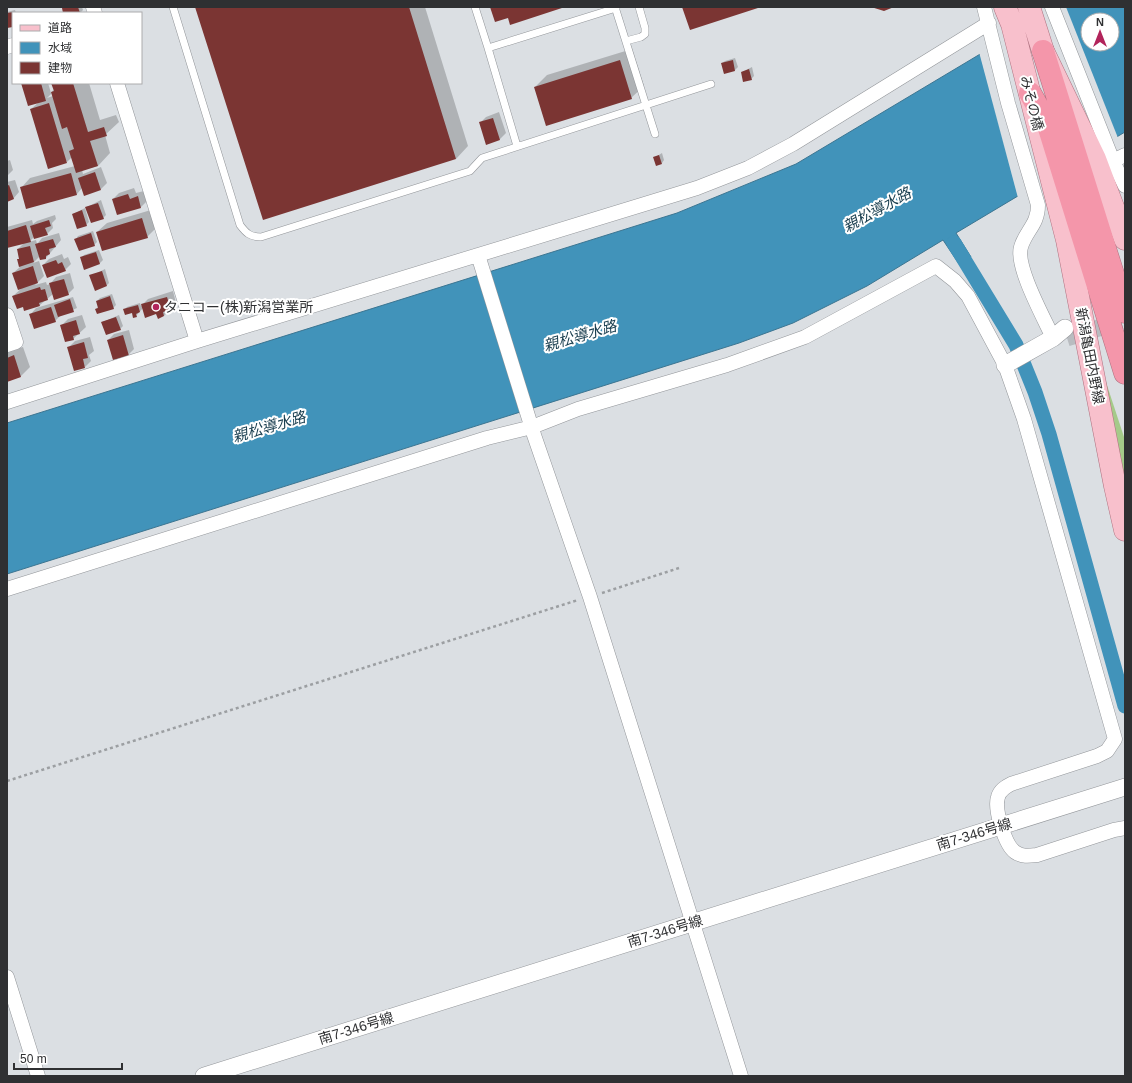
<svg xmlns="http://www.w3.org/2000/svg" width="1132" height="1083" font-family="Arial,'Noto Sans JP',sans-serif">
	<rect width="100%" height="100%" fill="#dbdfe3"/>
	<!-- green -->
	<path fill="#a5ca89" d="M1102,370L1125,440V493Z"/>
	<!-- water -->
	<path fill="#4193ba" stroke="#3c7591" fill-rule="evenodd" d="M1059,7H1125V132L956,233L971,257L959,264L943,240L867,286L793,323L739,343L7,574V423L677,213L796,164ZM1088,20H1112V44H1088Z"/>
	<!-- pier -->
	<path fill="#dbdfe3" d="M1055,7H1066L1118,138L1018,198L979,52Z"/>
	<!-- shadow -->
	<path fill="#0003" fill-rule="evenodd" d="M64,7H82L83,10L80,13H64Z
		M196,7H425L468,146L456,159Z
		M15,10L16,13H13V26L7,27V12Z
		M632,49L644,86L631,98L535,87L547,75Z
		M735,58L738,67L735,70L724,73L722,63L725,61Z
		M752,67L754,76L751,79L742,72Z
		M22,83H48L51,93L54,89L53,83H89L100,120L116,115L119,122L105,135L110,153L98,166L82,170L83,174L101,167L107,183L101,189L82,188L77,194L21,188L30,178L75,166L72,157L67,162L31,109L39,102ZM52,93L53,96L47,98Z
		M499,112L506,133L500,139L487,143L480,123L486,117Z
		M662,153L664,160L662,163L654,158Z
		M10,160L13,170L7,176V161Z
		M15,180L19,192L13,199L7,200V182Z
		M134,188L136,193L144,191L147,201L141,207L117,214L113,199L119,193Z
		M101,200L106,215L103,218L87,207Z
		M85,208L89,222L86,225L73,214Z
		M151,210L157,227L147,237L97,232L107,223Z
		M55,215L56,219L52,223L53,228L47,234L34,237L29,242L36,240L37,244L42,238L59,233L61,240L46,258L40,256L33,263L39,261L44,276L35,285L46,282L47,285L50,284L56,277L70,273L74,288L68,294H53L40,305L25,309L24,306L13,296L23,287L13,273L20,267L18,249L25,242L7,247V227L32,220L33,224L37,221Z
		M93,231L97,242L94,245L76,239L78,236Z
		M99,250L103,260L100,263L85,268L81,258L84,255Z
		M62,254L64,259L68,257L71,264L65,270L43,265L49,259Z
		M105,269L109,283L107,285L91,276Z
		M173,291L176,303L164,316L143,308L136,316L133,312L124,310L127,307L140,303L141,306L148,299Z
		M112,294L116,305L113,308L96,309L99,306L97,301L100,298Z
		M73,297L77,308L61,315L55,321L30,315L36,308Z
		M82,315L86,327L73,339L62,325L68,319Z
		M119,315L123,326L120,329L103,322Z
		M129,330L134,349L128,355L108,340L114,334Z
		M90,337L94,351L89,355L91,361L85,367L69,347L75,341Z
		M23,347L30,367L20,377L7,381V352Z"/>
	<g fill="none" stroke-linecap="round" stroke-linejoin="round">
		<!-- canal -->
		<path stroke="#4193ba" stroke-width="15" d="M954,243L1016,345L1035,392L1049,434L1125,706"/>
	</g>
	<!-- building -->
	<path fill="#7b3533" d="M65,7H78L80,13H63L62,8Z
		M195,7H409L456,159L263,220Z
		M490,7H565L510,25L508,18L495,22Z
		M682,7H761L690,30Z
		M871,7H894L884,11Z
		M13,12V27L7,28V13Z
		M620,60L632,99L546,126L534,87Z
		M733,60L735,71L724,74L721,63Z
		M749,69L752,80L743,82L741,72Z
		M21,83H41L46,101L28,106Z
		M51,83H73L88,132L104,127L107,136L90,141L98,166L76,173L69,151L74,149L67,127L62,129L51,92L54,91Z
		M49,103L67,163L48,169L30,109Z
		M493,118L500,140L486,145L479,122Z
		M659,155L662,164L656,166L653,157Z
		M95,172L101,190L84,196L78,178Z
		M71,173L77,195L26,209L20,187Z
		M9,185L14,199L7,202V186Z
		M128,194L130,199L138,196L141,208L117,215L112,199Z
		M98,203L104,219L91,223L85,207Z
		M82,210L87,226L77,229L72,214Z
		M142,218L148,238L102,251L96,232Z
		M49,220L51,226L45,228L48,235L34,239L30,226Z
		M26,225L31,242L7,248V231Z
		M91,233L95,246L79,251L74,239Z
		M53,239L56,247L49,249L50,254L46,256V259L40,260L35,244Z
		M30,246L34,262L19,267L17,259H19L17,249Z
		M96,252L100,264L84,270L80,257Z
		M56,260L58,264L62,262L66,271L47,278L42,265Z
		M33,266L38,283L18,290L12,273Z
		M102,271L107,286L95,291L89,275Z
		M64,279L69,295L54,300L49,283Z
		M40,287L41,290L45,289L48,300L39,303L40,306L24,311L23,307L17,309L12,296Z
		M110,296L114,309L97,314L95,309L98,308L96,301Z
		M167,297L171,310L163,312L164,316L158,319L156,314L145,318L141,304Z
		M70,299L74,312L58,317L54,305Z
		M138,305L140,312L136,314L137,317L133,318L132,313L125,315L123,309Z
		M51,307L56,322L34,329L29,314Z
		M116,317L121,330L106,335L101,322Z
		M76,320L80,334L73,336L74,340L65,342L60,325Z
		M123,335L129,356L113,360L107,340Z
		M84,342L88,358L83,359L85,368L74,371L67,347Z
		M14,355L21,377L7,382V358Z"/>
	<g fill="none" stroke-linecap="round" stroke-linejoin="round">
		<!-- tertiary-tunnel -->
		<path stroke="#b9bcc0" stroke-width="17" stroke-dasharray="17 8" stroke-linecap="butt" d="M1067,338L1121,321"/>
		<!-- service casing -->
		<g stroke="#93969a" stroke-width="8">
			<path id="service" d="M173,7L240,225C246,233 250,237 261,237L470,171L482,158L711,84
				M475,7L488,48
				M615,7L655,134
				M626,41L641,37L645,34V28L639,7
				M517,146L488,48L616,8"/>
		</g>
		<!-- minor casing -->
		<g stroke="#93969a" stroke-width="15">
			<path id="minor" d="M93,7L95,13
				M984,7L1008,103L1038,205C1038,225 1026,230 1021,247C1015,266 1044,318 1053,338
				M1052,7L1113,161L1125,186
				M7,47L13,45
				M117,83L197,341
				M1113,161L1125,155
				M478,255L534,435L590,597L741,1076
				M7,315L16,342L7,345
				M7,402L197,341L697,188L748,168L793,144L989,23
				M7,589L487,438L532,427L578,409L727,365L805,337L936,266L955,281L968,296L1005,365L1024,419L1115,739L1107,751L1097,756L1011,784C1005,787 1000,790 998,797C994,809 1005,845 1015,852C1022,857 1029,856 1037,855L1114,830L1125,828
				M7,977L38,1076"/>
		</g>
		<!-- tertiary casing -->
		<g stroke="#93969a" stroke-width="18">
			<path id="tertiary" d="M1005,365L1053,338L1065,328
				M204,1076L1125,787"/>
		</g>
		<!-- primary casing -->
		<g stroke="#af7280" stroke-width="23">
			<path id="primary" d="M1005,7L1012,24L1067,240L1115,486L1125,530
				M1029,7L1043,51L1095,159L1125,239"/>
		</g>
		<!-- motorway casing -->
		<g stroke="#af7280" stroke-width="23">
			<path id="motorway" d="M1043,51L1125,312
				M1030,93L1048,125L1125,373"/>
		</g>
		<!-- path -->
		<path stroke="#9c9fa2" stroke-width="2.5" stroke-dasharray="3 3" stroke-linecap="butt" d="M602,593L679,568
			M7,781L578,600"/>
		<!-- service -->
		<use href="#service" stroke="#fff" stroke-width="7"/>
		<!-- minor -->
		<use href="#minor" stroke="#fff" stroke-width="14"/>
		<!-- tertiary -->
		<use href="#tertiary" stroke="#fff" stroke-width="17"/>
		<!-- primary -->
		<use href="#primary" stroke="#f8c0cc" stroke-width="22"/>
		<!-- motorway -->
		<use href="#motorway" stroke="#f496aa" stroke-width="22"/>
	</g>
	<!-- markers -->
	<circle fill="#b2245b" stroke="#fff" stroke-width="1.5" cx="156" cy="307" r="4"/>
	<g text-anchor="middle" stroke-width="4" stroke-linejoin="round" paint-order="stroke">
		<!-- street labels -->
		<g font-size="14" fill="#2f3032" stroke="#fff">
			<text transform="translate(1032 103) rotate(76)" y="5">みその橋</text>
			<text transform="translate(1090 356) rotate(79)" y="5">新潟亀田内野線</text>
			<text transform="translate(974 834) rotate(-17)" y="5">南7-346号線</text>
			<text transform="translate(665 931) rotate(-17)" y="5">南7-346号線</text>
			<text transform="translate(356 1028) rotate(-17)" y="5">南7-346号線</text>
		</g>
		<!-- poi labels -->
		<g font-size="14" fill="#2f3032" stroke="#fff" text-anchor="start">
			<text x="164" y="312">タニコー(株)新潟営業所</text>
		</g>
		<!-- water labels -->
		<g font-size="15" font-style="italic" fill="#183d4e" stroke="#fff">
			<text transform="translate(877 210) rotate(-29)" y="5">親松導水路</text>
			<text transform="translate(580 336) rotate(-16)" y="5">親松導水路</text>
			<text transform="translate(269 427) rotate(-16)" y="5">親松導水路</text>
		</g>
	</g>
	<!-- border -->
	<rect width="1132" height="1083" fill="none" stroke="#2f3032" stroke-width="16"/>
	<!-- legend -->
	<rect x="12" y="12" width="130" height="72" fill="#ffffff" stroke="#acacad"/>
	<rect x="20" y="25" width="20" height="6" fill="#f8c0cc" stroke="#acacad"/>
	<text x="48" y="32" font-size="12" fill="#2f3032">道路</text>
	<rect x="20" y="42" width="20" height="12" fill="#4193ba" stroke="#acacad"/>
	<text x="48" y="52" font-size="12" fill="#2f3032">水域</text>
	<rect x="20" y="62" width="20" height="12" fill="#7b3533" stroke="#acacad"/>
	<text x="48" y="72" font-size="12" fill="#2f3032">建物</text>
	<!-- north arrow -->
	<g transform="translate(1100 32)"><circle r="19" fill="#ffffff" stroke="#acacad"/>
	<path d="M0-3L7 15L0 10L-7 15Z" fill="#b2245b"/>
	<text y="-6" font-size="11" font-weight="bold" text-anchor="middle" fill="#2f3032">N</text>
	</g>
	<!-- scale -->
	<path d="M14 1063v6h108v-6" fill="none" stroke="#2f3032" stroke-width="2"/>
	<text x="20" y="1063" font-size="12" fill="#2f3032" stroke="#ffffff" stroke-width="3" paint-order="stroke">50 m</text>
</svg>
